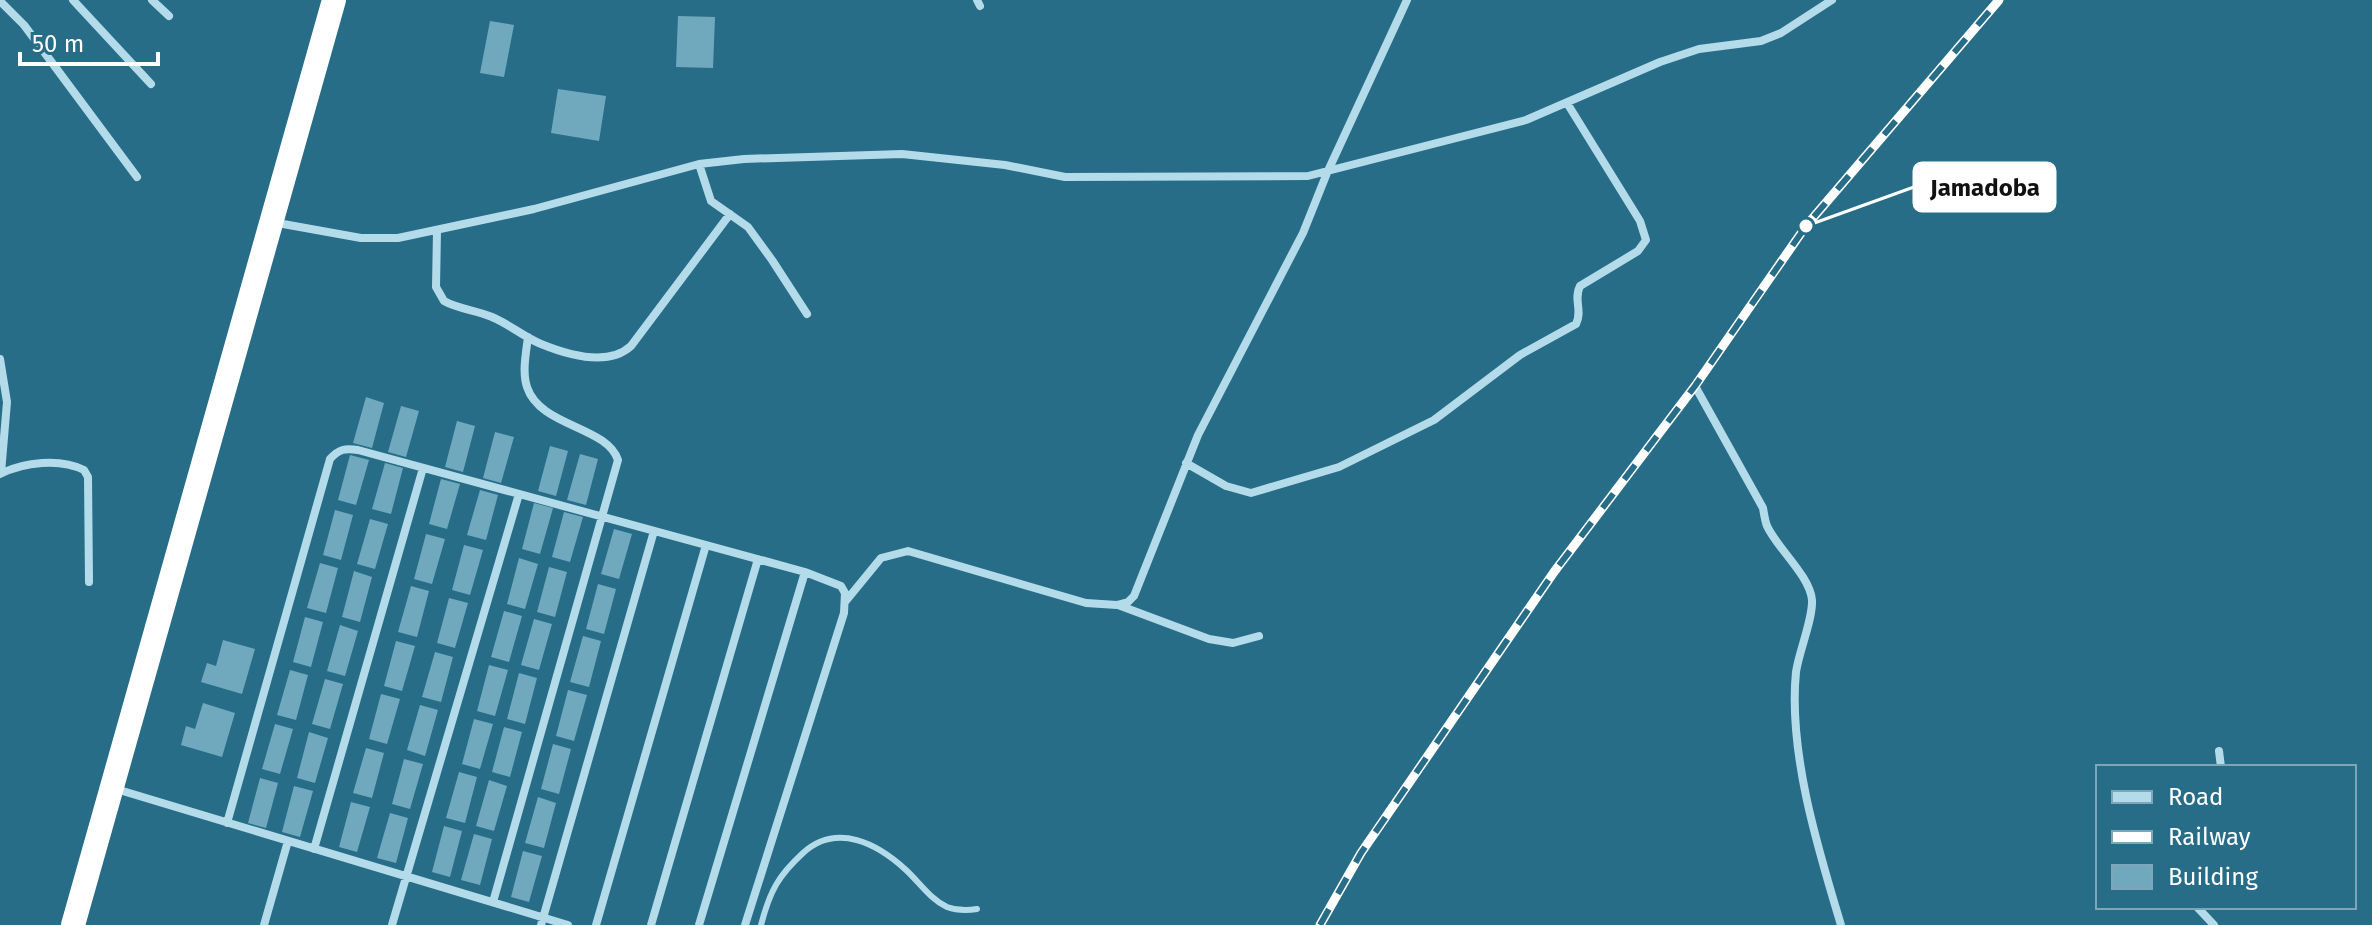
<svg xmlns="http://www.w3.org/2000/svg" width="2372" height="925" font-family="'Fira Sans',sans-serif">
	<rect width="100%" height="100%" fill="#276d88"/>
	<!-- building -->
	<path fill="#70a9be" d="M678,16L715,17L713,68L676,67Z
		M490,21L514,25L504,77L480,73Z
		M558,89L606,96L599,141L551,133Z
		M366,397L384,403L372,448L353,443Z
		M401,406L419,411L406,457L388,452Z
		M457,421L475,426L463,472L445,467Z
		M495,432L514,437L501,483L483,478Z
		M550,446L568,451L556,496L538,491Z
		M580,454L598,459L586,505L567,500Z
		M350,455L369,460L356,505L338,500Z
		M385,463L403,468L391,514L372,509Z
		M441,479L460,484L447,529L429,524Z
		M480,490L498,495L486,540L467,535Z
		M534,503L553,508L540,554L522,549Z
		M335,510L353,515L341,560L323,555Z
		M564,512L583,517L570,562L552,557Z
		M370,519L388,524L375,569L357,564Z
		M614,529L632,534L619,579L601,574Z
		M426,534L445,539L432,584L414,579Z
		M464,545L483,550L470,595L452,590Z
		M519,558L538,564L525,609L507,604Z
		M320,563L338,568L326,613L307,608Z
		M549,567L567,572L555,617L537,612Z
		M354,571L372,577L360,622L342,617Z
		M598,584L616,589L604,634L586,629Z
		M411,586L429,591L417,637L398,632Z
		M449,598L468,603L455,648L437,643Z
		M504,611L522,616L509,662L491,657Z
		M305,617L323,622L311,667L293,662Z
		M534,619L552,624L539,670L521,665Z
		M340,625L358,631L345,676L327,671Z
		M583,636L601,641L589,687L570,682Z
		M223,640L255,649L242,694L201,682L207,663L216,666Z
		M396,641L415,646L402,691L384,686Z
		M435,652L453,657L441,702L422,697Z
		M489,665L508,670L495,716L477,711Z
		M290,670L308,675L296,720L277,715Z
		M519,673L537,678L525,724L507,719Z
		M325,679L343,684L330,729L312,724Z
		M568,690L587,695L574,741L556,736Z
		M381,694L400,699L387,744L369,739Z
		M203,703L235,713L222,757L181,745L186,726L195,729Z
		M420,705L438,710L425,756L407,750Z
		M474,719L493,724L480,769L462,764Z
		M275,724L293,729L280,774L262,769Z
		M504,727L522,732L510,777L492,772Z
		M309,732L328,738L315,783L297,778Z
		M553,744L571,749L559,794L541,789Z
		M366,748L384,753L372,798L353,793Z
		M404,759L423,764L410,809L392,804Z
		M459,772L477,777L465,823L446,818Z
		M260,778L278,783L266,828L248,823Z
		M489,780L507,786L494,831L476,826Z
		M294,786L313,791L300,837L282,832Z
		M538,797L556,803L544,848L525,843Z
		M351,802L370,807L357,852L339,847Z
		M390,813L408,818L396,863L377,858Z
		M444,826L462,831L450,877L432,872Z
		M474,834L492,839L480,885L461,880Z
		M523,851L542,856L529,902L511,897Z"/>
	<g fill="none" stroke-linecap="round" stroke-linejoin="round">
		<!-- lane -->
		<path stroke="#b4dbe9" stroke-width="6" d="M761,925C770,891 778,876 803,853C837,822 878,844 906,870C920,883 930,899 947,907C958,911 966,911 977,909"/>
		<!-- street -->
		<path stroke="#b4dbe9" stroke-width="8" d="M73,0L151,84
			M152,0L169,16
			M977,0L980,6
			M0,1L24,25L137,177
			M699,164L711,201L748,227L772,260L807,314
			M272,222L361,238H398L534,209L699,164L744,159L902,154L1005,165L1065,177L1308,176L1526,120L1660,62L1699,49L1761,41L1781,33L1832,0
			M437,231L436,287L444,301C458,309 476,310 492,317C509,324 524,337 541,344C568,355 608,367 631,346L730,214
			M0,359L7,402L1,473
			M1695,386L1763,508C1764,514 1765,521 1767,526C1777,548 1810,576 1812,600C1813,619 1799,651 1796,672C1788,752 1818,849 1841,925
			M1186,463L1226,486L1251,493L1339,467L1434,420L1520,355L1576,324C1583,311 1573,299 1580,286L1638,251L1646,240L1640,221L1567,103
			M0,474C24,462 60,458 84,470L88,477L89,582
			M845,602L881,558L908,551L1086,603L1117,605L1128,602L1134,596L1198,435L1303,233L1327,173L1407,0
			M1118,605L1209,639L1233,643L1259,636
			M2219,751L2221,767
			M116,789L568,925
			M227,823L330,459C339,449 345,448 358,450L805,572L841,586L845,593L844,613L745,925
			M314,849L423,468
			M493,902L618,460C607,426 540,427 527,387C522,372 526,353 528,337
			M2197,907L2214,925
			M264,925L288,841
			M392,925L519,494
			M541,925L654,531
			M596,925L706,545
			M651,925L758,559
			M699,925L805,572"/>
		<!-- highway -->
		<path stroke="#fff" stroke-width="24" d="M73,925L334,0"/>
		<!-- rail casing -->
		<g stroke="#fff" stroke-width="9">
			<path id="rail" d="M1320,925L1361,853L1554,572L1695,386L1806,226L1999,0"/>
		</g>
		<!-- rail -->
		<use href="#rail" stroke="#276d88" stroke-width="6" stroke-dasharray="18" stroke-linecap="butt"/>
	</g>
	<!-- callouts -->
	<path fill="none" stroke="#fff" stroke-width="3" d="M1806 226L1914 187"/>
	<circle fill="#fff" stroke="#276d88" stroke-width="3" cx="1806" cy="226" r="8"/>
	<rect fill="#fff" stroke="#fff" stroke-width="3" x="1914" y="163" width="141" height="48" rx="8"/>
	<g font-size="24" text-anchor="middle" font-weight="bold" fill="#111">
		<text x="1985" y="196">Jamadoba</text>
	</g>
	<!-- legend -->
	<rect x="2096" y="765" width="260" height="144" fill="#276d88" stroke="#7da7b8" stroke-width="2"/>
	<rect x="2112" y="791" width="40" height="12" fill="#b4dbe9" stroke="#7da7b8" stroke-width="2"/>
	<text x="2168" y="805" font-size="24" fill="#ffffff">Road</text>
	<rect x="2112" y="831" width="40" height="12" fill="#ffffff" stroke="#7da7b8" stroke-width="2"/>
	<text x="2168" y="845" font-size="24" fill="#ffffff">Railway</text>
	<rect x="2112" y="865" width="40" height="24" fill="#70a9be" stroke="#7da7b8" stroke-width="2"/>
	<text x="2168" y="885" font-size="24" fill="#ffffff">Building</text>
	<!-- scale -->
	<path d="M20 52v12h138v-12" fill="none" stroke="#ffffff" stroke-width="4"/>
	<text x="32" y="52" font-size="24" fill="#ffffff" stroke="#276d88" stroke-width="6" paint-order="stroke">50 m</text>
</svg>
